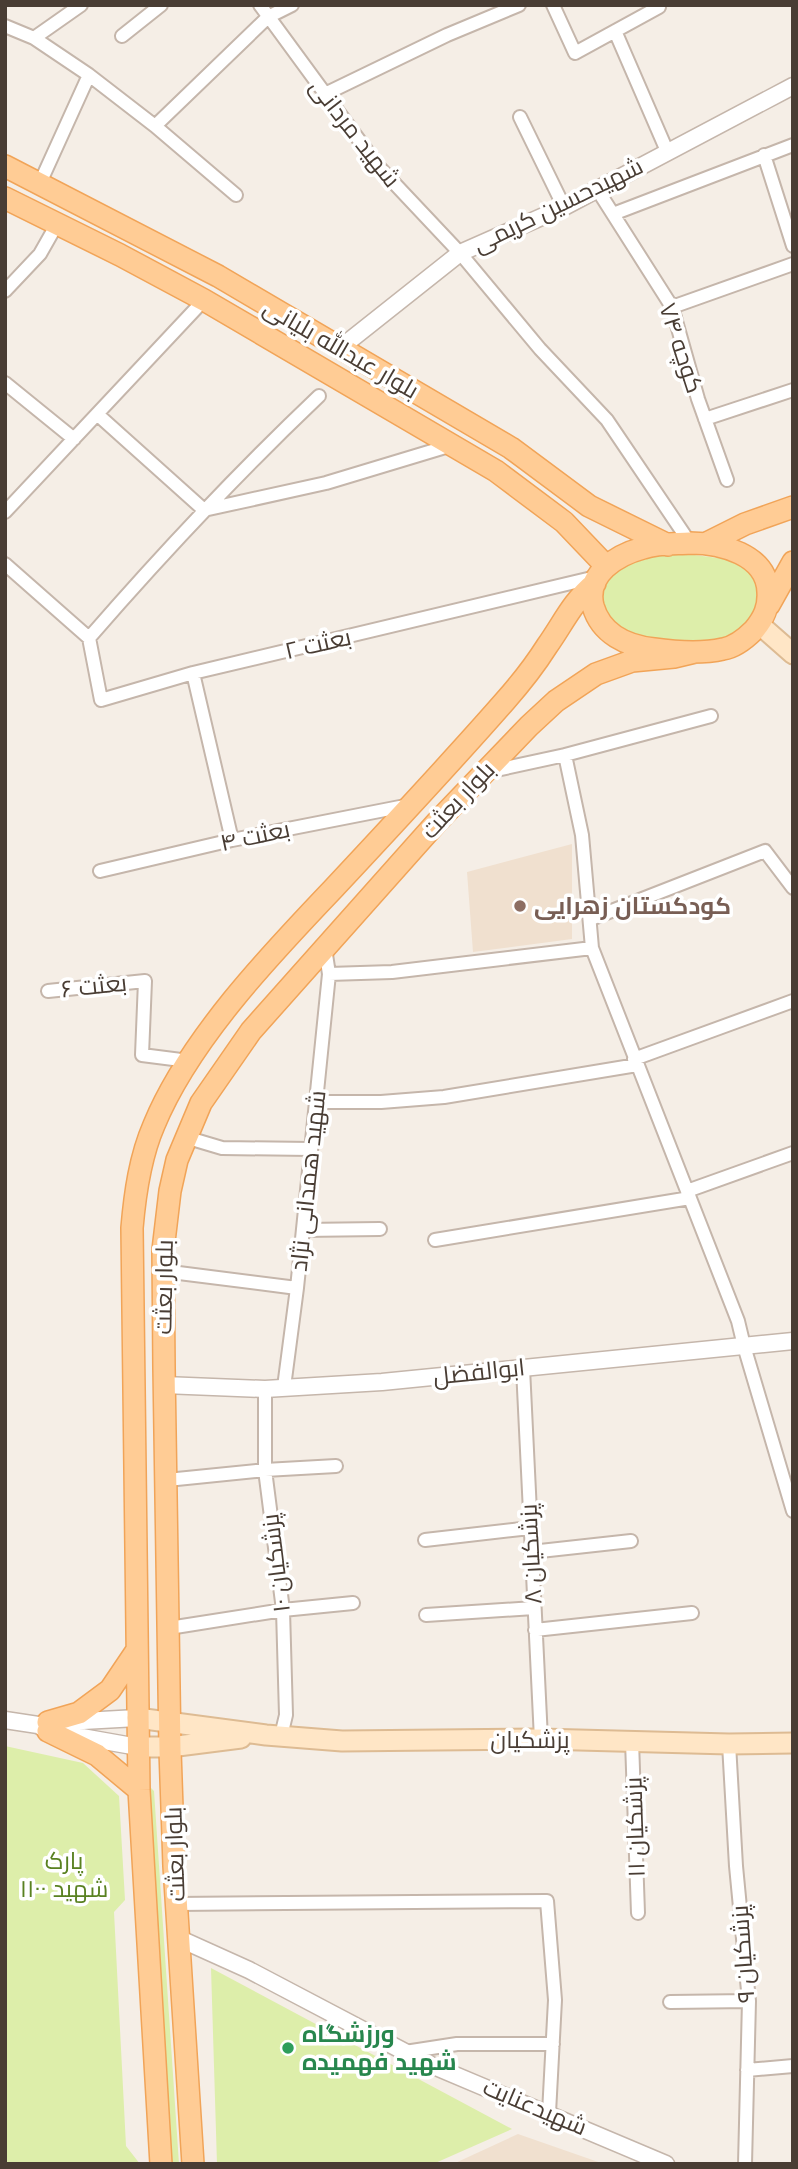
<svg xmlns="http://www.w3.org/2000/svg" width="798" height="2169" font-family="Mulish,Cairo,sans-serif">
	<rect width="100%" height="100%" fill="#f5eee6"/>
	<!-- education -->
	<path fill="#f0e0cf" d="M572,844V939L473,952L467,872Z
		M518,2134L604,2164H453Z"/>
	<!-- green -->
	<path fill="#dea" d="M687,554L733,560L754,572L762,604L752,621L727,642C701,642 653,645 630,636C616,630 611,623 605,610C600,599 602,590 609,580C626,557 659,555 687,554Z
		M5,1746L83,1763L119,1796L125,1900L114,1912L126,2146L140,2164H5Z
		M151,1788L154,1791L179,2164H170L148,1789Z
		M211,1968L512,2129L433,2164H217Z"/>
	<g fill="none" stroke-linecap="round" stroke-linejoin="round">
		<!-- minor casing -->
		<g stroke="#c5b6ab" stroke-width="16">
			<path id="minor" d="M260,5L378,166L460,253L540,349L607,420L690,543
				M553,5L575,53L659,7
				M5,26L34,38L89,75L155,126L236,195
				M615,31L667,151
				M122,36L161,5
				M34,38L81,5
				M325,94L447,35L519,5
				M520,117L564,207
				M155,126L268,17L292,5
				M764,155L793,246
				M40,183L89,75
				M597,189L672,307L698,399L727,480
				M613,214L793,145
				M5,291L40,254L57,224
				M672,307L793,264
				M5,383L74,439
				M97,414L204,510L326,483L452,445
				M705,419L793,390
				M5,512L204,300
				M5,564L89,638
				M89,638L101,700L193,673L596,577
				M89,638C162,554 238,473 319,396
				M193,673L232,840
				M565,755L711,716
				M487,772L565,755L582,835L592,948L738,1321L744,1346L793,1511
				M100,871L232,840L410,805
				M591,919L765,851L793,888
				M325,948L329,974L392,972L592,948
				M48,991L145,981L142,1055L189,1061
				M634,1059L793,1001
				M316,1102H381L444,1097L637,1065
				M185,1137L222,1148L311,1149
				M687,1191L793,1153
				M303,1230L380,1229
				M435,1240L690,1198
				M163,1271L297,1288
				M523,1368L541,1739
				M284,1387L297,1288L329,974
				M265,1389V1470L283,1610L286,1715L281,1736
				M167,1480L265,1470L336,1466
				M425,1540L530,1528
				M531,1552L631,1541
				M426,1615L534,1608
				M169,1628L283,1610L353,1603
				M535,1630L692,1613
				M632,1741L638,1913
				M729,1744L736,1866L749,2001L745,2164
				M176,1904L547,1901L555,2000L549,2113
				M670,2002L749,2001
				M405,2052L457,2044H553
				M747,2070L793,2066"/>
		</g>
		<!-- tertiary casing -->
		<g stroke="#c5b6ab" stroke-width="19">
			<path id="tertiary" d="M339,349L460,253L564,207L793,86
				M164,1385L265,1389L382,1382L793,1341
				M5,1720L38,1725L48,1731L138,1747
				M65,1722L137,1718
				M178,1938L249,1970L424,2062L666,2164"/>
		</g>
		<!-- secondary casing -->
		<g stroke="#ddbb93" stroke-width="23">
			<path id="secondary" d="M759,624L793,654
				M137,1718L266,1735L342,1741L541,1739L729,1744L793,1743
				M138,1747H170L241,1738"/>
		</g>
		<!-- primary casing -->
		<g stroke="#f1a458" stroke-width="24">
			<path id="primary" d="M5,166L218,276L511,448L589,506L668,545
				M5,198L120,255L204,300L496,471L564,522L606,566
				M690,543C720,543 767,554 768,592C769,607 764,618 754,630C746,638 735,647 723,649C701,654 676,652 654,649C627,646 601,634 593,606C585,574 617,555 643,548C658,543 675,544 690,543Z
				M707,543L745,524L793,507
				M769,605L793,562
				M48,1722L79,1713L110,1690L137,1650
				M48,1731L97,1755L139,1790
				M161,2164L139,1790L132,1228C135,1193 140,1157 154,1125C189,1040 270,955 333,889C391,827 449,765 505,701C520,684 535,665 547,646C564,622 572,602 595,583
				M193,2164L174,1866L170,1750L164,1368L163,1250L170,1191L177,1160L201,1103L251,1031L437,822L529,726L556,701L596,674L632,661L674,657L695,652"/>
		</g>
		<!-- minor -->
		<use href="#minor" stroke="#fff" stroke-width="12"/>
		<!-- tertiary -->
		<use href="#tertiary" stroke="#fff" stroke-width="16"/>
		<!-- secondary -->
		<use href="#secondary" stroke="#ffe6c6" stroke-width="19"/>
		<!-- primary -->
		<use href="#primary" stroke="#ffcc95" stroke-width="21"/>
	</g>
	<!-- markers -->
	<circle fill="#8d6e63" stroke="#fff" stroke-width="2.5" cx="520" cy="906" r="7"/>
	<circle fill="#2e9e5b" stroke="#fff" stroke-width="2.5" cx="288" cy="2048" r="7"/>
	<g text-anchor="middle" stroke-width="7" stroke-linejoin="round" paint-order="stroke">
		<!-- street labels -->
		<g font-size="24" fill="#493d34" stroke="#fff">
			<text transform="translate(355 133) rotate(52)" y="8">شهید مردانی</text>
			<text transform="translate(558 205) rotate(-26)" y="8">شهیدحسین کریمی</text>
			<text transform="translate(681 348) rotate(72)" y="8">کوچه ۷۴</text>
			<text transform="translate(341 349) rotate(30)" y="8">بلوار عبدالله بلیانی</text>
			<text transform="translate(318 644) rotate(-13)" y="8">بعثت ۲</text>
			<text transform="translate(458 800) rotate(-47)" y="8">بلوار بعثت</text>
			<text transform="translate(255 836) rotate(-12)" y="8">بعثت ۴</text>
			<text transform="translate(94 986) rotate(-6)" y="8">بعثت ۶</text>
			<text transform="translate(308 1181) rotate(-84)" y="8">شهید همدانی نژاد</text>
			<text transform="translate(164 1287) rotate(-89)" y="8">بلوار بعثت</text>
			<text transform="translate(479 1372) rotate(-6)" y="8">ابوالفضل</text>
			<text transform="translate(531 1554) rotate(-93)" y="8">پزشکیان ۸</text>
			<text transform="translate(276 1563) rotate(-97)" y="8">پزشکیان ۱۰</text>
			<text x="530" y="1748">پزشکیان</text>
			<text transform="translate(635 1827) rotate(-92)" y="8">پزشکیان ۱۱</text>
			<text transform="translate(175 1854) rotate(-92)" y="8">بلوار بعثت</text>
			<text transform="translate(743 1954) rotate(-94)" y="8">پزشکیان ۹</text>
			<text transform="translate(535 2107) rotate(23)" y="8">شهیدعنایت</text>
		</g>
		<!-- education labels -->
		<g font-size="24" font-weight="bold" fill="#785e54" stroke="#fff" text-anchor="start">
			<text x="534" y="914">کودکستان زهرایی</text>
		</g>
		<!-- park labels -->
		<g font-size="24" fill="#598121" stroke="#fff">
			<text x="64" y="1869">پارک<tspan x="64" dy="28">۱۱۰۰ شهید</tspan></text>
		</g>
		<!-- leisure labels -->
		<g font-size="24" font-weight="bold" fill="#27864d" stroke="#fff" text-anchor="start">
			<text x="302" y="2042">ورزشگاه<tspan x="302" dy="28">شهید فهمیده</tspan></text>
		</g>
	</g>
	<!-- border -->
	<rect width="798" height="2169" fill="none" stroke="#493d34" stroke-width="14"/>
</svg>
